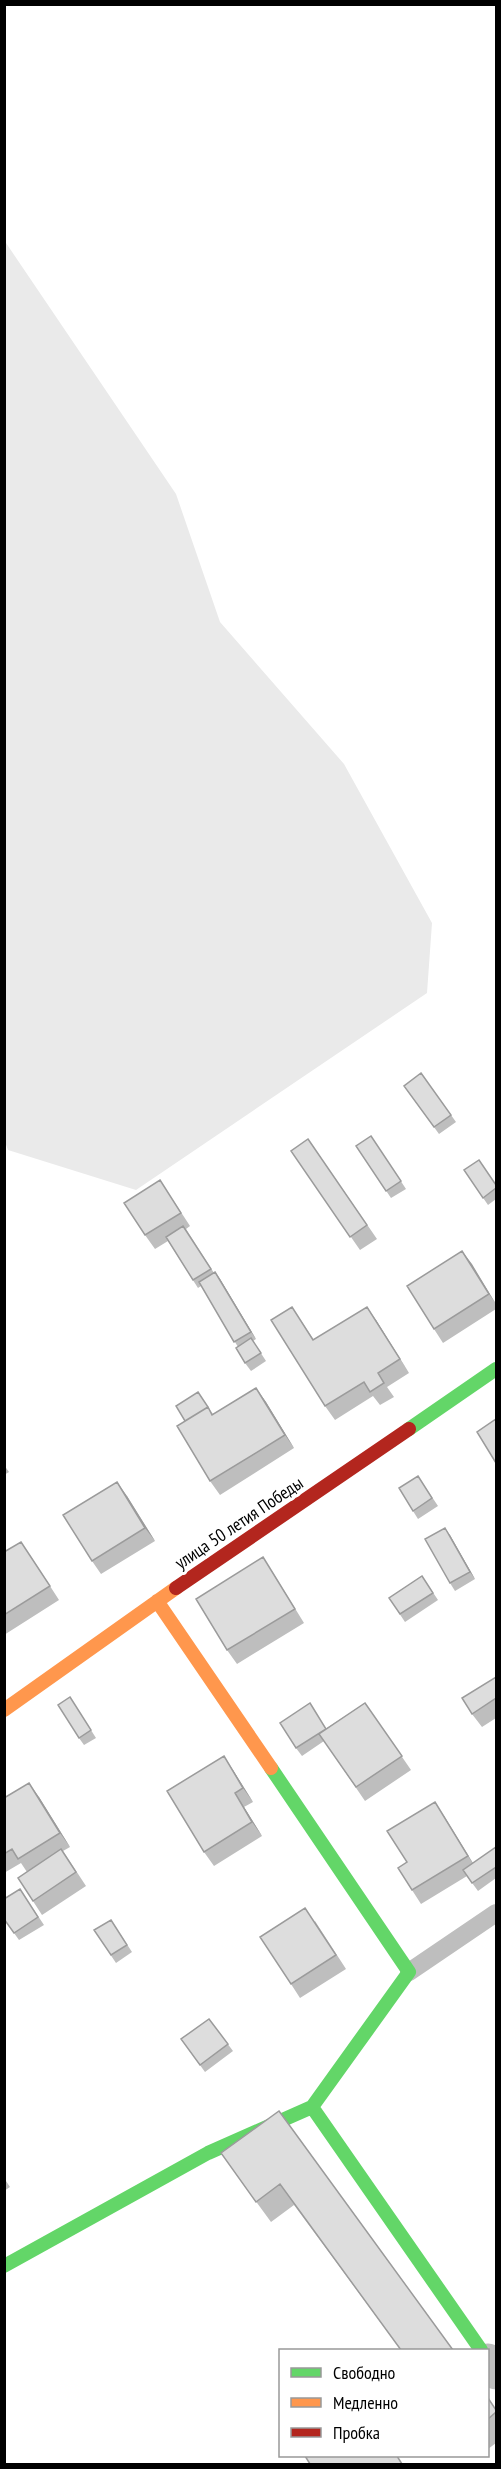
<svg xmlns="http://www.w3.org/2000/svg" width="501" height="2469" font-family="'PT Sans Narrow',sans-serif">
	<rect width="100%" height="100%" fill="#fff"/>
	<!-- green -->
	<path fill="#eaeaea" d="M4,240L176,494L220,622L344,764L432,923L427,993L136,1190L8,1150L5,1142Z"/>
	<g fill="none" stroke-linecap="round" stroke-linejoin="round">
		<!-- lane -->
		<path stroke="#bebebe" stroke-width="18" d="M409,1972L496,1913"/>
		<!-- street -->
		<path stroke="#bebebe" stroke-width="33" d="M488,2360L496,2373"/>
		<!-- fast -->
		<path stroke="#63d668" stroke-width="14" d="M409,1429L496,1369
			M312,2107L481,2350
			M4,2266L208,2153L312,2107L409,1972L271,1768"/>
		<!-- slow -->
		<path stroke="#ff974d" stroke-width="14" d="M157,1601L271,1768
			M4,1710L176,1588"/>
		<!-- jam -->
		<path stroke="#b3261e" stroke-width="14" d="M176,1588L409,1429"/>
	</g>
	<!-- wall -->
	<path fill="#bebebe" d="M421,1073L456,1122L439,1134L404,1086Z
		M371,1136L406,1189L391,1198L356,1146Z
		M308,1139L377,1239L360,1250L291,1151Z
		M464,1170L496,1185V1199L488,1205Z
		M160,1180L190,1226L186,1229L214,1273L215,1272L220,1279L256,1339L253,1341L266,1361L251,1371L245,1363L238,1347L201,1286L198,1288L168,1241L155,1249L145,1235Z
		M462,1251L496,1304V1309L443,1343L434,1329Z
		M292,1307L314,1340L376,1320L409,1373L387,1387L394,1397L380,1405L373,1396L335,1420L325,1406Z
		M256,1388L266,1402L294,1448L220,1495L210,1481L185,1421L198,1392L213,1414Z
		M4,1465L9,1472L4,1475Z
		M418,1476L438,1506L418,1519L413,1511Z
		M127,1496L155,1541L101,1574L92,1561Z
		M450,1535L475,1579L455,1591L450,1583Z
		M4,1552L30,1555L59,1600L4,1635Z
		M272,1571L304,1623L237,1664L227,1650Z
		M422,1576L438,1600L405,1622L389,1598Z
		M496,1677V1718L482,1727L472,1714Z
		M70,1697L96,1738L84,1745L79,1738Z
		M365,1703L411,1770L365,1801L324,1741L302,1756L296,1748Z
		M233,1770L253,1802L244,1807L262,1836L214,1866L204,1852Z
		M39,1797L70,1847L63,1851L86,1886L42,1915L18,1878L27,1872L21,1863L4,1873V1798Z
		M444,1816L473,1863L496,1847V1878L478,1891L467,1876L421,1904L412,1890L407,1862Z
		M20,1889L44,1925L19,1940L14,1933Z
		M111,1920L132,1952L116,1963L94,1930Z
		M315,1921L346,1969L300,1998L291,1984Z
		M209,2019L233,2051L205,2072L181,2039Z
		M279,2111L453,2350H401L294,2205L271,2222L235,2173Z
		M4,2178L10,2187L4,2191Z
		M488,2398L496,2410V2443L488,2449Z"/>
	<!-- shaded-wall -->
	<path fill="#9b9b9b" d="M462,1251L472,1264L496,1304L489,1294Z
		M215,1272L220,1279L256,1339L251,1332Z
		M367,1307L376,1320L409,1373L400,1359Z
		M256,1388L266,1402L294,1448L285,1435Z
		M117,1482L127,1496L155,1541L145,1528Z
		M445,1528L450,1535L475,1579L470,1572Z
		M224,1756L233,1770L253,1802L243,1788Z
		M29,1783L39,1797L70,1847L60,1833Z
		M235,1793L244,1807L262,1836L252,1822Z
		M435,1802L444,1816L477,1870L468,1856Z"/>
	<!-- building -->
	<path fill="#ddd" stroke="#9b9b9b" stroke-width="1.5" d="M421,1073L451,1115L434,1127L404,1086Z
		M371,1136L401,1181L386,1191L356,1146Z
		M308,1139L367,1225L350,1237L291,1151Z
		M479,1160L496,1185V1188L483,1198L464,1170Z
		M160,1180L181,1213L145,1235L124,1203Z
		M183,1226L211,1269L193,1280L166,1237Z
		M462,1251L489,1294L434,1329L407,1286Z
		M215,1272L251,1332L234,1342L199,1282Z
		M292,1307L313,1340L367,1307L400,1359L378,1373L384,1383L370,1392L364,1382L325,1406L271,1320Z
		M251,1338L261,1353L245,1363L236,1348Z
		M256,1388L285,1435L210,1481L177,1426L208,1407L212,1415Z
		M198,1392L208,1407L185,1421L176,1406Z
		M496,1419V1463L477,1432Z
		M418,1476L432,1498L413,1511L399,1488Z
		M117,1482L145,1528L92,1561L63,1515Z
		M445,1528L470,1572L450,1583L425,1539Z
		M21,1542L50,1586L4,1615V1552Z
		M263,1557L295,1609L227,1650L196,1599Z
		M422,1576L433,1593L400,1614L389,1598Z
		M496,1677V1698L472,1714L462,1698Z
		M70,1697L91,1730L79,1738L58,1705Z
		M310,1703L326,1729L296,1748L280,1723Z
		M365,1703L402,1756L356,1787L319,1734Z
		M224,1756L243,1788L235,1793L252,1822L204,1852L167,1791Z
		M29,1783L60,1833L18,1859L12,1849L4,1854V1798Z
		M435,1802L468,1856L412,1890L398,1868L407,1862L387,1831Z
		M496,1847V1867L472,1883L463,1870Z
		M61,1849L76,1872L33,1901L18,1878Z
		M20,1889L38,1917L14,1933L4,1919V1899Z
		M305,1908L336,1955L291,1984L260,1937Z
		M111,1920L127,1945L111,1955L94,1930Z
		M209,2019L228,2044L200,2065L181,2039Z
		M279,2111L453,2350H401L280,2184L256,2202L221,2153Z
		M488,2398L496,2410V2412L488,2419Z
		M305,2456H397L402,2464H310Z"/>
	<g text-anchor="middle" stroke-width="6" stroke-linejoin="round" paint-order="stroke">
		<!-- street labels -->
		<g font-size="18" fill="#000" stroke="#fff">
			<text transform="translate(239 1523) rotate(-34)" y="6">улица 50 летия Победы</text>
		</g>
	</g>
	<!-- border -->
	<rect width="501" height="2469" fill="none" stroke="#000000" stroke-width="12"/>
	<!-- legend -->
	<rect x="279" y="2349" width="210" height="108" fill="#ffffff" stroke="#999999" stroke-width="1.5"/>
	<rect x="291" y="2368" width="30" height="9" fill="#63d668" stroke="#999999" stroke-width="1.5"/>
	<text x="333" y="2379" font-size="18" fill="#000000">Свободно</text>
	<rect x="291" y="2398" width="30" height="9" fill="#ff974d" stroke="#999999" stroke-width="1.5"/>
	<text x="333" y="2409" font-size="18" fill="#000000">Медленно</text>
	<rect x="291" y="2428" width="30" height="9" fill="#b3261e" stroke="#999999" stroke-width="1.5"/>
	<text x="333" y="2439" font-size="18" fill="#000000">Пробка</text>
</svg>
